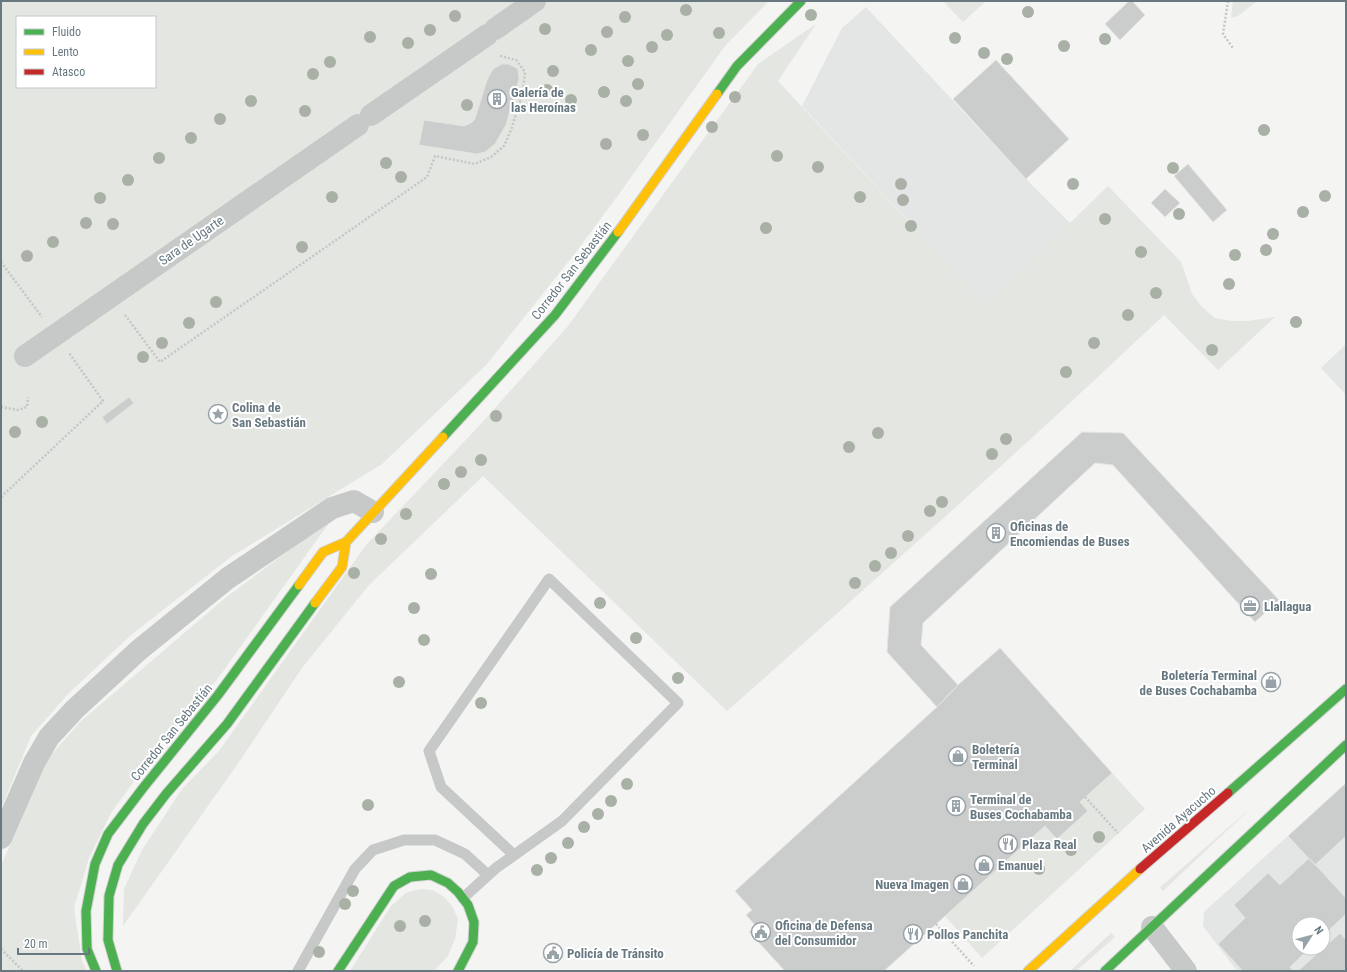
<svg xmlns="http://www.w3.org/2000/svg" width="1347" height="972" font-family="'Roboto Condensed',sans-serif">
	<rect width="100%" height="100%" fill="#f4f4f3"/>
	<!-- built -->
	<path fill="#e4e6e6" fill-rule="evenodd" d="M866,7L1026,179L1070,223L986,305L802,106L842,28Z
		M1346,344V395L1321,368Z
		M1346,783V971H1237L1203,926L1204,912ZM1299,924H1323V948H1299Z"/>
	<!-- green -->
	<path fill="#e4e6e1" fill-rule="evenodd" d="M1,1H769L725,46L619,194L576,252L487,364L382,464L232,556L131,635L69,693L31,736L1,809ZM17,17H155V87H17Z
		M943,1H986L963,22Z
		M1233,1H1257L1238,16L1231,18Z
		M816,24L778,81L986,305L1108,186L1181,262L1192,294L1202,307L1215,318L1232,321H1248L1275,317L1218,370L1164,315C1021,450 874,581 727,711L483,476L369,585L302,668L239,762L123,926L124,889L142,850L182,789L219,751L366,545L479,426L568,326L758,64Z
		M329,523L216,681L165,739L111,813L89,858L74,908L82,961L87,971H1V866L46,761L80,722L224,599L300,542Z
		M1112,773L1145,809L982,958L945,916L1045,826L1058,838L1088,811L1080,802Z
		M1254,805L1163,891L1160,887L1164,884Z
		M420,889L432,890L443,896L452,906L458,919L455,939L448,956L434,971H350L391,906L406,893Z
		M1111,933L1115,937L1076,971H1070Z"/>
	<!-- building -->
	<path fill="#cbcccc" stroke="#e4e4e3" d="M1129,1H1132L1145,15L1120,40L1105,24Z
		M996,60L1069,139L1026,179L953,99Z
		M502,64H509L518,69L519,79L506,125L495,144L485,152L477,154L419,145L424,120L464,126L471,123L475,119L487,80L493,69Z
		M1188,164L1227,210L1213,222L1174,176Z
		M1165,189L1180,203L1165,217L1151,203Z
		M129,397L134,403L107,424L102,417Z
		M1082,432L1123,433L1279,600L1255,622L1113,465L1095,463L923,623L921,645L958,685L937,707L887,652L890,607Z
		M1000,648L1112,773L1080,802L1088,811L1057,839L1045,826L884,971H785L749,932L756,926L746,915L752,910L735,891L937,707L958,685Z
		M1346,783V836L1315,865L1288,836Z
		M1309,858L1346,898V914L1323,936V924H1299V948H1310L1290,967L1293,971H1243L1218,944L1245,918L1234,905L1268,873L1280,885Z
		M1340,933L1346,940V971H1300L1299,970Z"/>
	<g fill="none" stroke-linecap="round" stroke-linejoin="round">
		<!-- fast casing -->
		<g stroke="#d0d1d1" stroke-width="11">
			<path id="fast" d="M717,94L737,66L801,1
				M443,437L555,315L618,232
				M1228,793L1346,689
				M96,971L87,949L86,911L95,864L108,834L143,788L218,695L299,585
				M117,971L108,940L109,896L118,865L143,824L166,794L227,724L315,603
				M338,971L394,886L410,877L431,875L448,883L458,892L468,905L474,922L473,942L458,971
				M1105,971L1346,745"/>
		</g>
		<!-- slow casing -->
		<g stroke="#d0d1d1" stroke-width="11">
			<path id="slow" d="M618,232L717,94
				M299,585L323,552L346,542L443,437
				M315,603L342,567L346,542
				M1028,971L1140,869"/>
		</g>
		<!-- jam casing -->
		<g stroke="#d0d1d1" stroke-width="11">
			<path id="jam" d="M1140,869L1228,793"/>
		</g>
		<!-- path -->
		<path stroke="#c5c6c7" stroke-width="2.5" stroke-dasharray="2 2" stroke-linecap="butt" d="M1228,1L1223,34L1233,48
			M1,262L42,317
			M125,315L160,362L427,177L435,156L475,164L491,157L504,146L511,130L523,92L525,72L516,60L501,56L500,54
			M1,407L18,410L27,407L28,397
			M1,497L103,401L69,353
			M1085,797L1118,833
			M936,924L974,966
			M1,949L23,971"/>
		<!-- lane -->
		<path stroke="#c7c9c9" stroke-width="11" d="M463,898L496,868L562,821L678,703L549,579L429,751L441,787L514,855
			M298,971L355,869L373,850L404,840H435L465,854L488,875"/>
		<!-- street -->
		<path stroke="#c7c9c9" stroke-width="22" d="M495,29L535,1
			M371,115L487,35
			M25,356L358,125
			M1,838L34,763L49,737L75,709L139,650L228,578L332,508L354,501L373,512
			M1152,927L1186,971"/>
		<!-- fast -->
		<use href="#fast" stroke="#4caf50" stroke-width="9"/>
		<!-- slow -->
		<use href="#slow" stroke="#ffc107" stroke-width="9"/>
		<!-- jam -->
		<use href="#jam" stroke="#c62828" stroke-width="9"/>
	</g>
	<!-- trees -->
	<g fill="#a9b0a5">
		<circle cx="686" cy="10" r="6"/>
		<circle cx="1028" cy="12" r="6"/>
		<circle cx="811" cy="15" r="6"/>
		<circle cx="455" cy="16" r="6"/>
		<circle cx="625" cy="17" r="6"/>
		<circle cx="545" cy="29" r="6"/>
		<circle cx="430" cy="30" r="6"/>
		<circle cx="607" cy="32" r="6"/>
		<circle cx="719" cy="33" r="6"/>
		<circle cx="667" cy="35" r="6"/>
		<circle cx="370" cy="37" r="6"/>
		<circle cx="955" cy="38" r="6"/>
		<circle cx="1105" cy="39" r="6"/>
		<circle cx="408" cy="43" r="6"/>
		<circle cx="1064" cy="46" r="6"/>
		<circle cx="652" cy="47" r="6"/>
		<circle cx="591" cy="50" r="6"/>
		<circle cx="984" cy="53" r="6"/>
		<circle cx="1007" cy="59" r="6"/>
		<circle cx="628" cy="61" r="6"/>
		<circle cx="330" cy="62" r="6"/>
		<circle cx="553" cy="71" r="6"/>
		<circle cx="313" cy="74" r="6"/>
		<circle cx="638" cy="84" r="6"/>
		<circle cx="547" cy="90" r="6"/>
		<circle cx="604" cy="92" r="6"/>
		<circle cx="735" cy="97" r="6"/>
		<circle cx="571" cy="100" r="6"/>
		<circle cx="251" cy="101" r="6"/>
		<circle cx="626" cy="101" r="6"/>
		<circle cx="467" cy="105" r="6"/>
		<circle cx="305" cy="111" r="6"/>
		<circle cx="220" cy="119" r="6"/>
		<circle cx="712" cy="127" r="6"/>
		<circle cx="1264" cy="130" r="6"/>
		<circle cx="643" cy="135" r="6"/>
		<circle cx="191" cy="138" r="6"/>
		<circle cx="606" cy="144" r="6"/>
		<circle cx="777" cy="156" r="6"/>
		<circle cx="159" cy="158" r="6"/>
		<circle cx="386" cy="163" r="6"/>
		<circle cx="818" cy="167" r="6"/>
		<circle cx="1173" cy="168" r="6"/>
		<circle cx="401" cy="177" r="6"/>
		<circle cx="128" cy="180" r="6"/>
		<circle cx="901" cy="184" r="6"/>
		<circle cx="1073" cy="184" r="6"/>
		<circle cx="1325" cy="196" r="6"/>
		<circle cx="332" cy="197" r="6"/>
		<circle cx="860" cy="197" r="6"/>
		<circle cx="100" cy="198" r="6"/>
		<circle cx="903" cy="200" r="6"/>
		<circle cx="1303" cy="212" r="6"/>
		<circle cx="1179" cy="214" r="6"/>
		<circle cx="1105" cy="219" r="6"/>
		<circle cx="86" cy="223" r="6"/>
		<circle cx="113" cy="224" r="6"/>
		<circle cx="911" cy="226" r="6"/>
		<circle cx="766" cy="228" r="6"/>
		<circle cx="1273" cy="234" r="6"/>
		<circle cx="53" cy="242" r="6"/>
		<circle cx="302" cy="247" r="6"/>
		<circle cx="1266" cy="250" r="6"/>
		<circle cx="1141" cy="252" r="6"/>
		<circle cx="1235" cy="255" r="6"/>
		<circle cx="27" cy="256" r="6"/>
		<circle cx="1229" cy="284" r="6"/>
		<circle cx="1156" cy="293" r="6"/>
		<circle cx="216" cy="302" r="6"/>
		<circle cx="1128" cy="315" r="6"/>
		<circle cx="1296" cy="322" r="6"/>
		<circle cx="189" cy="323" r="6"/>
		<circle cx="162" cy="343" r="6"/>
		<circle cx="1094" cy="343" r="6"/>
		<circle cx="1212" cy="350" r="6"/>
		<circle cx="143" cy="357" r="6"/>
		<circle cx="1066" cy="372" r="6"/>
		<circle cx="496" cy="416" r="6"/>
		<circle cx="42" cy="422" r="6"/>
		<circle cx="15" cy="432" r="6"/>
		<circle cx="878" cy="433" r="6"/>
		<circle cx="1006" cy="439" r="6"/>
		<circle cx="849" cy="447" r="6"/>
		<circle cx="992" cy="454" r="6"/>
		<circle cx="481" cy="460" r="6"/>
		<circle cx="461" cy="472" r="6"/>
		<circle cx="444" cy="484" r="6"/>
		<circle cx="942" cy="502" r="6"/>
		<circle cx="930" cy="511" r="6"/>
		<circle cx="406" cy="514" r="6"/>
		<circle cx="908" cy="536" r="6"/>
		<circle cx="381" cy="539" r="6"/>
		<circle cx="891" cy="553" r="6"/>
		<circle cx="875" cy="566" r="6"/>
		<circle cx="354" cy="573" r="6"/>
		<circle cx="431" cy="574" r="6"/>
		<circle cx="855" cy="583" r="6"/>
		<circle cx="600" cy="603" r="6"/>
		<circle cx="414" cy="608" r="6"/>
		<circle cx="636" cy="638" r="6"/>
		<circle cx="424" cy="640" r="6"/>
		<circle cx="678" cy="678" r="6"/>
		<circle cx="399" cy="682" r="6"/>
		<circle cx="481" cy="703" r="6"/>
		<circle cx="627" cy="784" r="6"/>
		<circle cx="611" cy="801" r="6"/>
		<circle cx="368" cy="805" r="6"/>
		<circle cx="598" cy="814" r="6"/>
		<circle cx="584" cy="827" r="6"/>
		<circle cx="1099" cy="837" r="6"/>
		<circle cx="568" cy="843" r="6"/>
		<circle cx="1071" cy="850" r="6"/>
		<circle cx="551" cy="858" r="6"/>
		<circle cx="1039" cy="869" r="6"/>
		<circle cx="537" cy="870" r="6"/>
		<circle cx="353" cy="891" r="6"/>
		<circle cx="345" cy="904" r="6"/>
		<circle cx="425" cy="921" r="6"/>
		<circle cx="400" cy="926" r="6"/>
		<circle cx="319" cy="952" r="6"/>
	</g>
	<!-- icons -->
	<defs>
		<g id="building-ring" transform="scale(1)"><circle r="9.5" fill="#fff" stroke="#98a3a9" stroke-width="1.5"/><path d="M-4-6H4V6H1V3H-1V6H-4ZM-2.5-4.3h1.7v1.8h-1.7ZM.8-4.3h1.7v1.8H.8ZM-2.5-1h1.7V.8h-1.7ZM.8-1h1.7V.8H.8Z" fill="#98a3a9"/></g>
		<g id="sight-ring" transform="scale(1)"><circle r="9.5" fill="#fff" stroke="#98a3a9" stroke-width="1.5"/><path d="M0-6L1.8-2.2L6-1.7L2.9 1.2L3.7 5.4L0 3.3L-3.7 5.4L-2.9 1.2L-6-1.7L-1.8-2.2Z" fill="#98a3a9"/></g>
		<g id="office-ring" transform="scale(1)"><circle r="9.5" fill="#fff" stroke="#98a3a9" stroke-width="1.5"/><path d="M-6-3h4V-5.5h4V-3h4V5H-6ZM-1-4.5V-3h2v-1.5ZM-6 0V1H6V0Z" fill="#98a3a9"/></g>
		<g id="shop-ring" transform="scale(1)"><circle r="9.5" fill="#fff" stroke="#98a3a9" stroke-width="1.5"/><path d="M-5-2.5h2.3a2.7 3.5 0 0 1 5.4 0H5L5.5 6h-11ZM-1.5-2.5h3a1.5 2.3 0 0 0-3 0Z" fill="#98a3a9"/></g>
		<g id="restaurant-ring" transform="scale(1)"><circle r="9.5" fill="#fff" stroke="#98a3a9" stroke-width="1.5"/><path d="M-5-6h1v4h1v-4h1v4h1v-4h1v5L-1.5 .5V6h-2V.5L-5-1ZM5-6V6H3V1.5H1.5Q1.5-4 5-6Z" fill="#98a3a9"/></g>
		<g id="civic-ring" transform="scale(1)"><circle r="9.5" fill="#fff" stroke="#98a3a9" stroke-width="1.5"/><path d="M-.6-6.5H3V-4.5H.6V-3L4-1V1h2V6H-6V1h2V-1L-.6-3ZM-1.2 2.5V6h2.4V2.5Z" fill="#98a3a9"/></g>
	</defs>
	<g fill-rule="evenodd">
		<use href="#building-ring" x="497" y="99"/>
		<use href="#sight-ring" x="218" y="414"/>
		<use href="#building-ring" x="996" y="533"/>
		<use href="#office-ring" x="1250" y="606"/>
		<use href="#shop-ring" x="1271" y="682"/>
		<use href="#shop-ring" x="958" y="756"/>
		<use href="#building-ring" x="956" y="806"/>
		<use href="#restaurant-ring" x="1008" y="844"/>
		<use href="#shop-ring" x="984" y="865"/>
		<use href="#shop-ring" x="963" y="884"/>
		<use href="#civic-ring" x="761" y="932"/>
		<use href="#restaurant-ring" x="913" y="934"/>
		<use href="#civic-ring" x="553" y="953"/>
	</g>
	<g text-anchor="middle" stroke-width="4" stroke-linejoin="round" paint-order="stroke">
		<!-- poi labels -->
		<g font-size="13" font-weight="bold" fill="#677881" stroke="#fff" text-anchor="start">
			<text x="511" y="97">Galería de<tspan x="511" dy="15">las Heroínas</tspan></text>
			<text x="232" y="412">Colina de<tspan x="232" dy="15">San Sebastián</tspan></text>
			<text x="1010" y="531">Oficinas de<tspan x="1010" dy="15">Encomiendas de Buses</tspan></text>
			<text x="1264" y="611">Llallagua</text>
			<text x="1257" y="680" text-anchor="end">Boletería Terminal<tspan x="1257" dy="15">de Buses Cochabamba</tspan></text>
			<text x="972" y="754">Boletería<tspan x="972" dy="15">Terminal</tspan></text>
			<text x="970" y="804">Terminal de<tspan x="970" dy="15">Buses Cochabamba</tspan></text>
			<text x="1022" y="849">Plaza Real</text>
			<text x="998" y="870">Emanuel</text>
			<text x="949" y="889" text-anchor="end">Nueva Imagen</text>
			<text x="775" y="930">Oficina de Defensa<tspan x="775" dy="15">del Consumidor</tspan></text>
			<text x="927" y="939">Pollos Panchita</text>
			<text x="567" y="958">Policía de Tránsito</text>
		</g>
		<!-- street labels -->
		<g font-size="13" fill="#677881" stroke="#fff">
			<text transform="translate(191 240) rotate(-35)" y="5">Sara de Ugarte</text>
			<text transform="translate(571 270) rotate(-52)" y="5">Corredor San Sebastián</text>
			<text transform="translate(171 732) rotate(-51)" y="5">Corredor San Sebastián</text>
			<text transform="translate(1178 819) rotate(-41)" y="5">Avenida Ayacucho</text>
		</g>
	</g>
	<!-- border -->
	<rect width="1347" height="972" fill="none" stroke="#677881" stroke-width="4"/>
	<!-- legend -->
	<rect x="16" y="16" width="140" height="72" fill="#ffffff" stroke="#c2c9cd"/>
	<rect x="24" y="29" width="20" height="6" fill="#4caf50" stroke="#c2c9cd"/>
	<text x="52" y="36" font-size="12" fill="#677881">Fluido</text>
	<rect x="24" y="49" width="20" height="6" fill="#ffc107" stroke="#c2c9cd"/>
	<text x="52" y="56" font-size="12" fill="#677881">Lento</text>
	<rect x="24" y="69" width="20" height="6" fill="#c62828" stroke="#c2c9cd"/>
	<text x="52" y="76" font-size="12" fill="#677881">Atasco</text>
	<!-- north arrow -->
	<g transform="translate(1311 936) rotate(54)"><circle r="19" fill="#ffffff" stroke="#c2c9cd"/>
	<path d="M0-3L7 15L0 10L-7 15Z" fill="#98a3a9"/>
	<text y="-6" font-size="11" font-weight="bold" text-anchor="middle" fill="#677881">N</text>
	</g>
	<!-- scale -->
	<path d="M18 948v6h71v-6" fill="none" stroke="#677881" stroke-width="2"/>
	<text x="24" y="948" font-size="12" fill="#677881" stroke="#ffffff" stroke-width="3" paint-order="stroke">20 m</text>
</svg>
